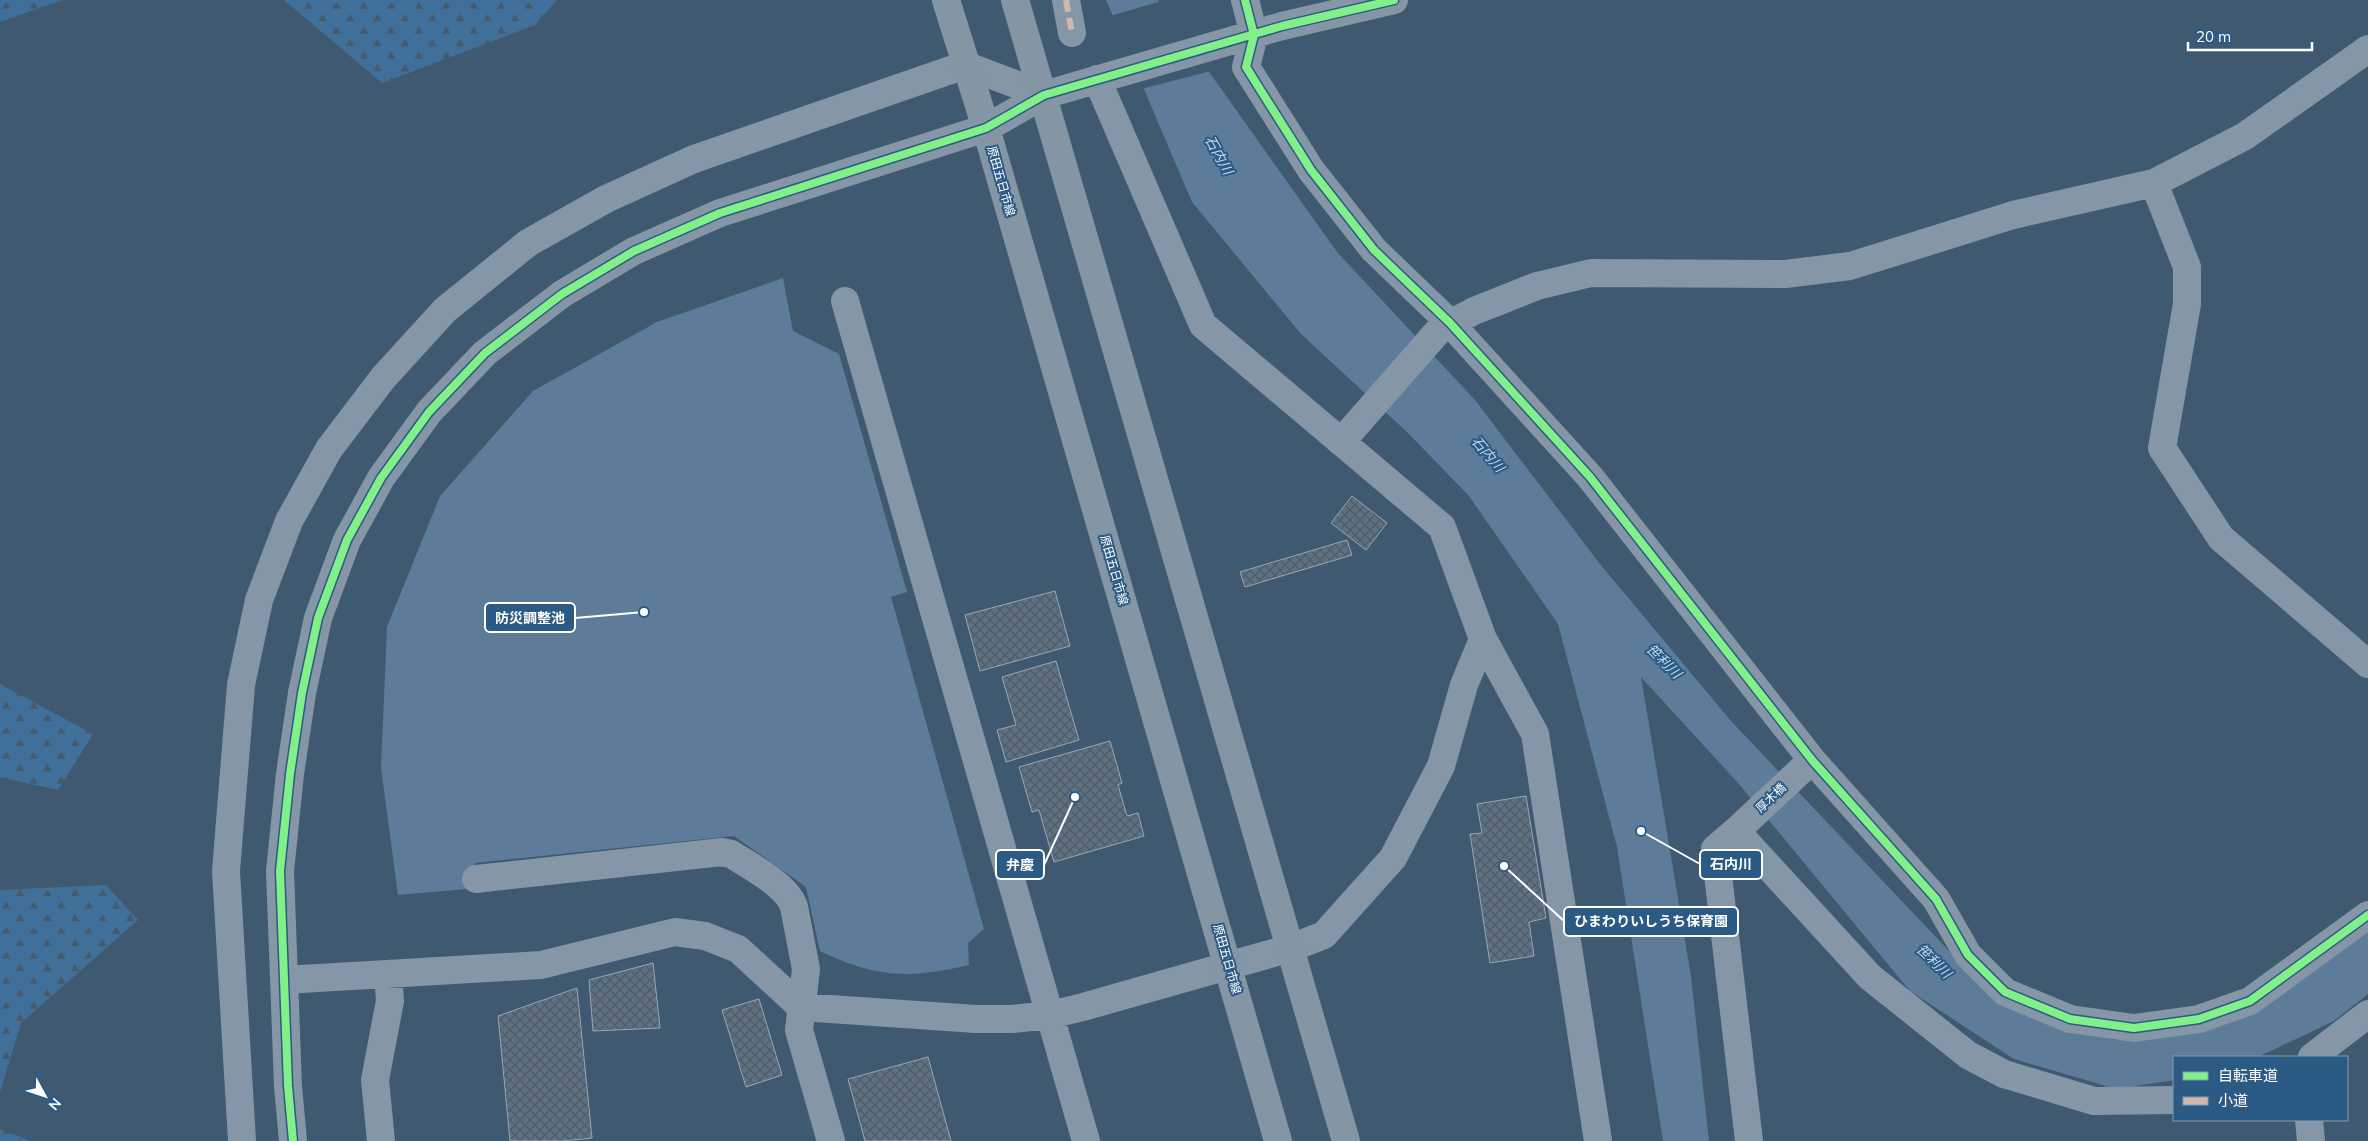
<svg xmlns="http://www.w3.org/2000/svg" width="2368" height="1141" font-family="Mulish,'Noto Sans JP',sans-serif">
	<defs>
		<pattern id="forest-firs" width="22" height="20" patternUnits="userSpaceOnUse" patternTransform="scale(1.25)"><rect width="22" height="20" fill="#40709a"/><path d="M5 1l3.5 6h-7zM16 11l3.5 6h-7z" fill="#475a6b"/></pattern>
		<pattern id="building-cross-hatch" width="8" height="8" patternUnits="userSpaceOnUse" patternTransform="scale(1.25)"><rect width="8" height="8" fill="#5c7183"/><path d="M0 0l8 8M0 8l8-8" fill="none" stroke="#525b62"/></pattern>
	</defs>
	<rect width="100%" height="100%" fill="#3f5971"/>
	<!-- forest -->
	<path fill="url(#forest-firs)" d="M0,0H62L0,22Z
		M284,0H557L535,25L382,83Z
		M0,684L93,734L58,790L0,777Z
		M106,885L138,920L21,1023L0,1092V890Z
		M0,1129L30,1141H0Z"/>
	<!-- water -->
	<path fill="#5d7c99" d="M1106,0H1158L1337,252L1475,400L1600,564L1731,721L1970,973L2024,1014L2115,1040L2194,1032L2368,928V994L2334,1021L2258,1057H2174V1080L2116,1089L2014,1059L1910,991L1739,784L1641,677L1691,976L1709,1141H1663L1617,847L1558,624L1469,496L1408,433L1301,334L1192,202Z
		M783,278L793,331L839,354L907,592L891,597L984,929L968,943L969,965C909,979 876,978 820,951L806,887L734,836L475,863L477,888L398,895L381,768L387,627L440,496L533,391L657,322Z"/>
	<!-- pier -->
	<path fill="#3f5971" d="M1162,1L1211,71L1141,89L1110,16Z"/>
	<!-- building -->
	<path fill="url(#building-cross-hatch)" stroke="#99a7b5" d="M1352,496L1387,523L1366,550L1331,523Z
		M1347,540L1352,555L1245,587L1240,572Z
		M1055,591L1070,646L980,671L965,615Z
		M1056,661L1079,740L1006,762L997,730L1016,725L1002,677Z
		M1110,741L1122,783L1118,785L1127,816L1138,813L1144,836L1054,862L1039,810L1032,812L1019,767Z
		M1526,796L1546,918L1529,922L1534,956L1490,963L1470,834L1482,833L1477,804Z
		M653,963L660,1028L593,1031L589,980Z
		M577,988L592,1138L563,1141H510L498,1016Z
		M759,999L782,1075L746,1087L722,1010Z
		M928,1057L951,1141H865L848,1079Z"/>
	<g fill="none" stroke-linecap="round" stroke-linejoin="round">
		<!-- minor -->
		<path stroke="#8596a7" stroke-width="28" d="M1066,0L1072,33
			M1245,0L1254,35L1246,67L1311,170L1374,250L1450,323L1590,477L1812,760L1936,899L1968,955L2005,992L2070,1019L2134,1028L2199,1019L2250,1001L2368,915
			M1097,79L1203,325L1442,527L1483,639L1535,734L1598,1141
			M2154,183L2187,267V304L2162,448L2221,538L2368,664
			M845,301L1086,1141
			M1341,442L1440,329L1474,311L1537,286L1591,273L1785,274L1850,266L2013,215L2154,183L2245,136L2368,49
			M1736,831L1812,760
			M476,879L722,852L731,854C750,866 788,886 794,907L806,969L799,1030L831,1141
			M284,980L541,965L675,932L705,936L738,949L801,1007L976,1019H1012L1050,1015L1083,1007L1291,948L1324,935L1393,858L1441,766L1464,685L1483,639
			M2312,1057L2368,1014
			M2309,1120L2311,1141
			M242,1141L226,871L241,685L259,600L289,521L329,449L383,378L445,310L528,243L606,199L694,159L965,65L1044,95
			M293,1141L288,1086L280,871L290,774L302,693L318,618L347,540L381,478L429,412L485,353L562,294L634,251L720,213L986,128L1044,95L1282,26L1394,0
			M381,1141L375,1080L390,1001L388,974
			M1749,1141L1715,849L1736,831L1870,977L1968,1055L2004,1074L2094,1101L2174,1100"/>
		<!-- major -->
		<path stroke="#8495a4" stroke-width="28" d="M946,0L986,128L1278,1141
			M1015,0L1346,1141"/>
		<!-- quiet -->
		<path stroke="#d1b7ad" stroke-width="6" stroke-dasharray="12 6" stroke-linecap="butt" d="M1066,0L1072,33"/>
		<!-- cycleway casing -->
		<g stroke="#2b5a85" stroke-width="11">
			<path id="cycleway" d="M1245,0L1254,35L1246,67L1311,170L1374,250L1450,323L1590,477L1812,760L1936,899L1968,955L2005,992L2070,1019L2134,1028L2199,1019L2250,1001L2368,915
				M293,1141L288,1086L280,871L290,774L302,693L318,618L347,540L381,478L429,412L485,353L562,294L634,251L720,213L986,128L1044,95L1282,26L1394,0"/>
		</g>
		<!-- cycleway -->
		<use href="#cycleway" stroke="#82f089" stroke-width="8"/>
	</g>
	<g text-anchor="middle" stroke-width="4" stroke-linejoin="round" paint-order="stroke">
		<!-- street labels -->
		<g font-size="12" fill="#fff" stroke="#2b5a85">
			<text transform="translate(1001 181) rotate(74)" y="4">原田五日市線</text>
			<text transform="translate(1114 570) rotate(74)" y="4">原田五日市線</text>
			<text transform="translate(1771 798) rotate(-43)" y="4">厚木橋</text>
			<text transform="translate(1227 959) rotate(74)" y="4">原田五日市線</text>
		</g>
		<!-- water labels -->
		<g font-size="14" font-style="italic" fill="#c1daee" stroke="#2b5a85">
			<text transform="translate(1219 155) rotate(61)" y="5">石内川</text>
			<text transform="translate(1488 454) rotate(50)" y="5">石内川</text>
			<text transform="translate(1664 661) rotate(45)" y="5">笹利川</text>
			<text transform="translate(1934 961) rotate(44)" y="5">笹利川</text>
		</g>
	</g>
	<!-- callouts -->
	<path fill="none" stroke="#fff" stroke-width="2" d="M644 612L575 618M1641 831L1700 864M1075 797L1044 865M1504 866L1564 921"/>
	<g fill="#fff" stroke="#2b5a85" stroke-width="2">
		<circle cx="644" cy="612" r="5"/>
		<circle cx="1641" cy="831" r="5"/>
		<circle cx="1075" cy="797" r="5"/>
		<circle cx="1504" cy="866" r="5"/>
	</g>
	<g fill="#2b5a85" stroke="#fff" stroke-width="2">
		<rect x="485" y="603" width="90" height="29" rx="5"/>
		<rect x="1700" y="850" width="62" height="29" rx="5"/>
		<rect x="996" y="850" width="48" height="29" rx="5"/>
		<rect x="1564" y="907" width="174" height="29" rx="5"/>
	</g>
	<g font-size="14" text-anchor="middle" font-weight="bold" fill="#fff">
		<text x="530" y="623">防災調整池</text>
		<text x="1731" y="869">石内川</text>
		<text x="1020" y="870">弁慶</text>
		<text x="1651" y="926">ひまわりいしうち保育園</text>
	</g>
	<!-- legend -->
	<rect x="2173" y="1056" width="175" height="65" fill="#2b5a85" stroke="#809cb6"/>
	<rect x="2183" y="1072" width="25" height="8" fill="#82f089" stroke="#809cb6"/>
	<text x="2218" y="1081" font-size="15" fill="#ffffff">自転車道</text>
	<rect x="2183" y="1097" width="25" height="8" fill="#d1b7ad" stroke="#809cb6"/>
	<text x="2218" y="1106" font-size="15" fill="#ffffff">小道</text>
	<!-- north arrow -->
	<g transform="translate(45 1096) rotate(130)" stroke="#2b5a85" stroke-width="4" paint-order="stroke">
	<path d="M0-4L9 19L0 12L-9 19Z" fill="#ffffff"/>
	<text y="-8" font-size="14" font-weight="bold" text-anchor="middle" fill="#ffffff">N</text>
	</g>
	<!-- scale -->
	<path d="M2188 42v8h124v-8" fill="none" stroke="#ffffff" stroke-width="2.5"/>
	<text x="2196" y="42" font-size="15" fill="#ffffff" stroke="#2b5a85" stroke-width="4" paint-order="stroke">20 m</text>
</svg>
